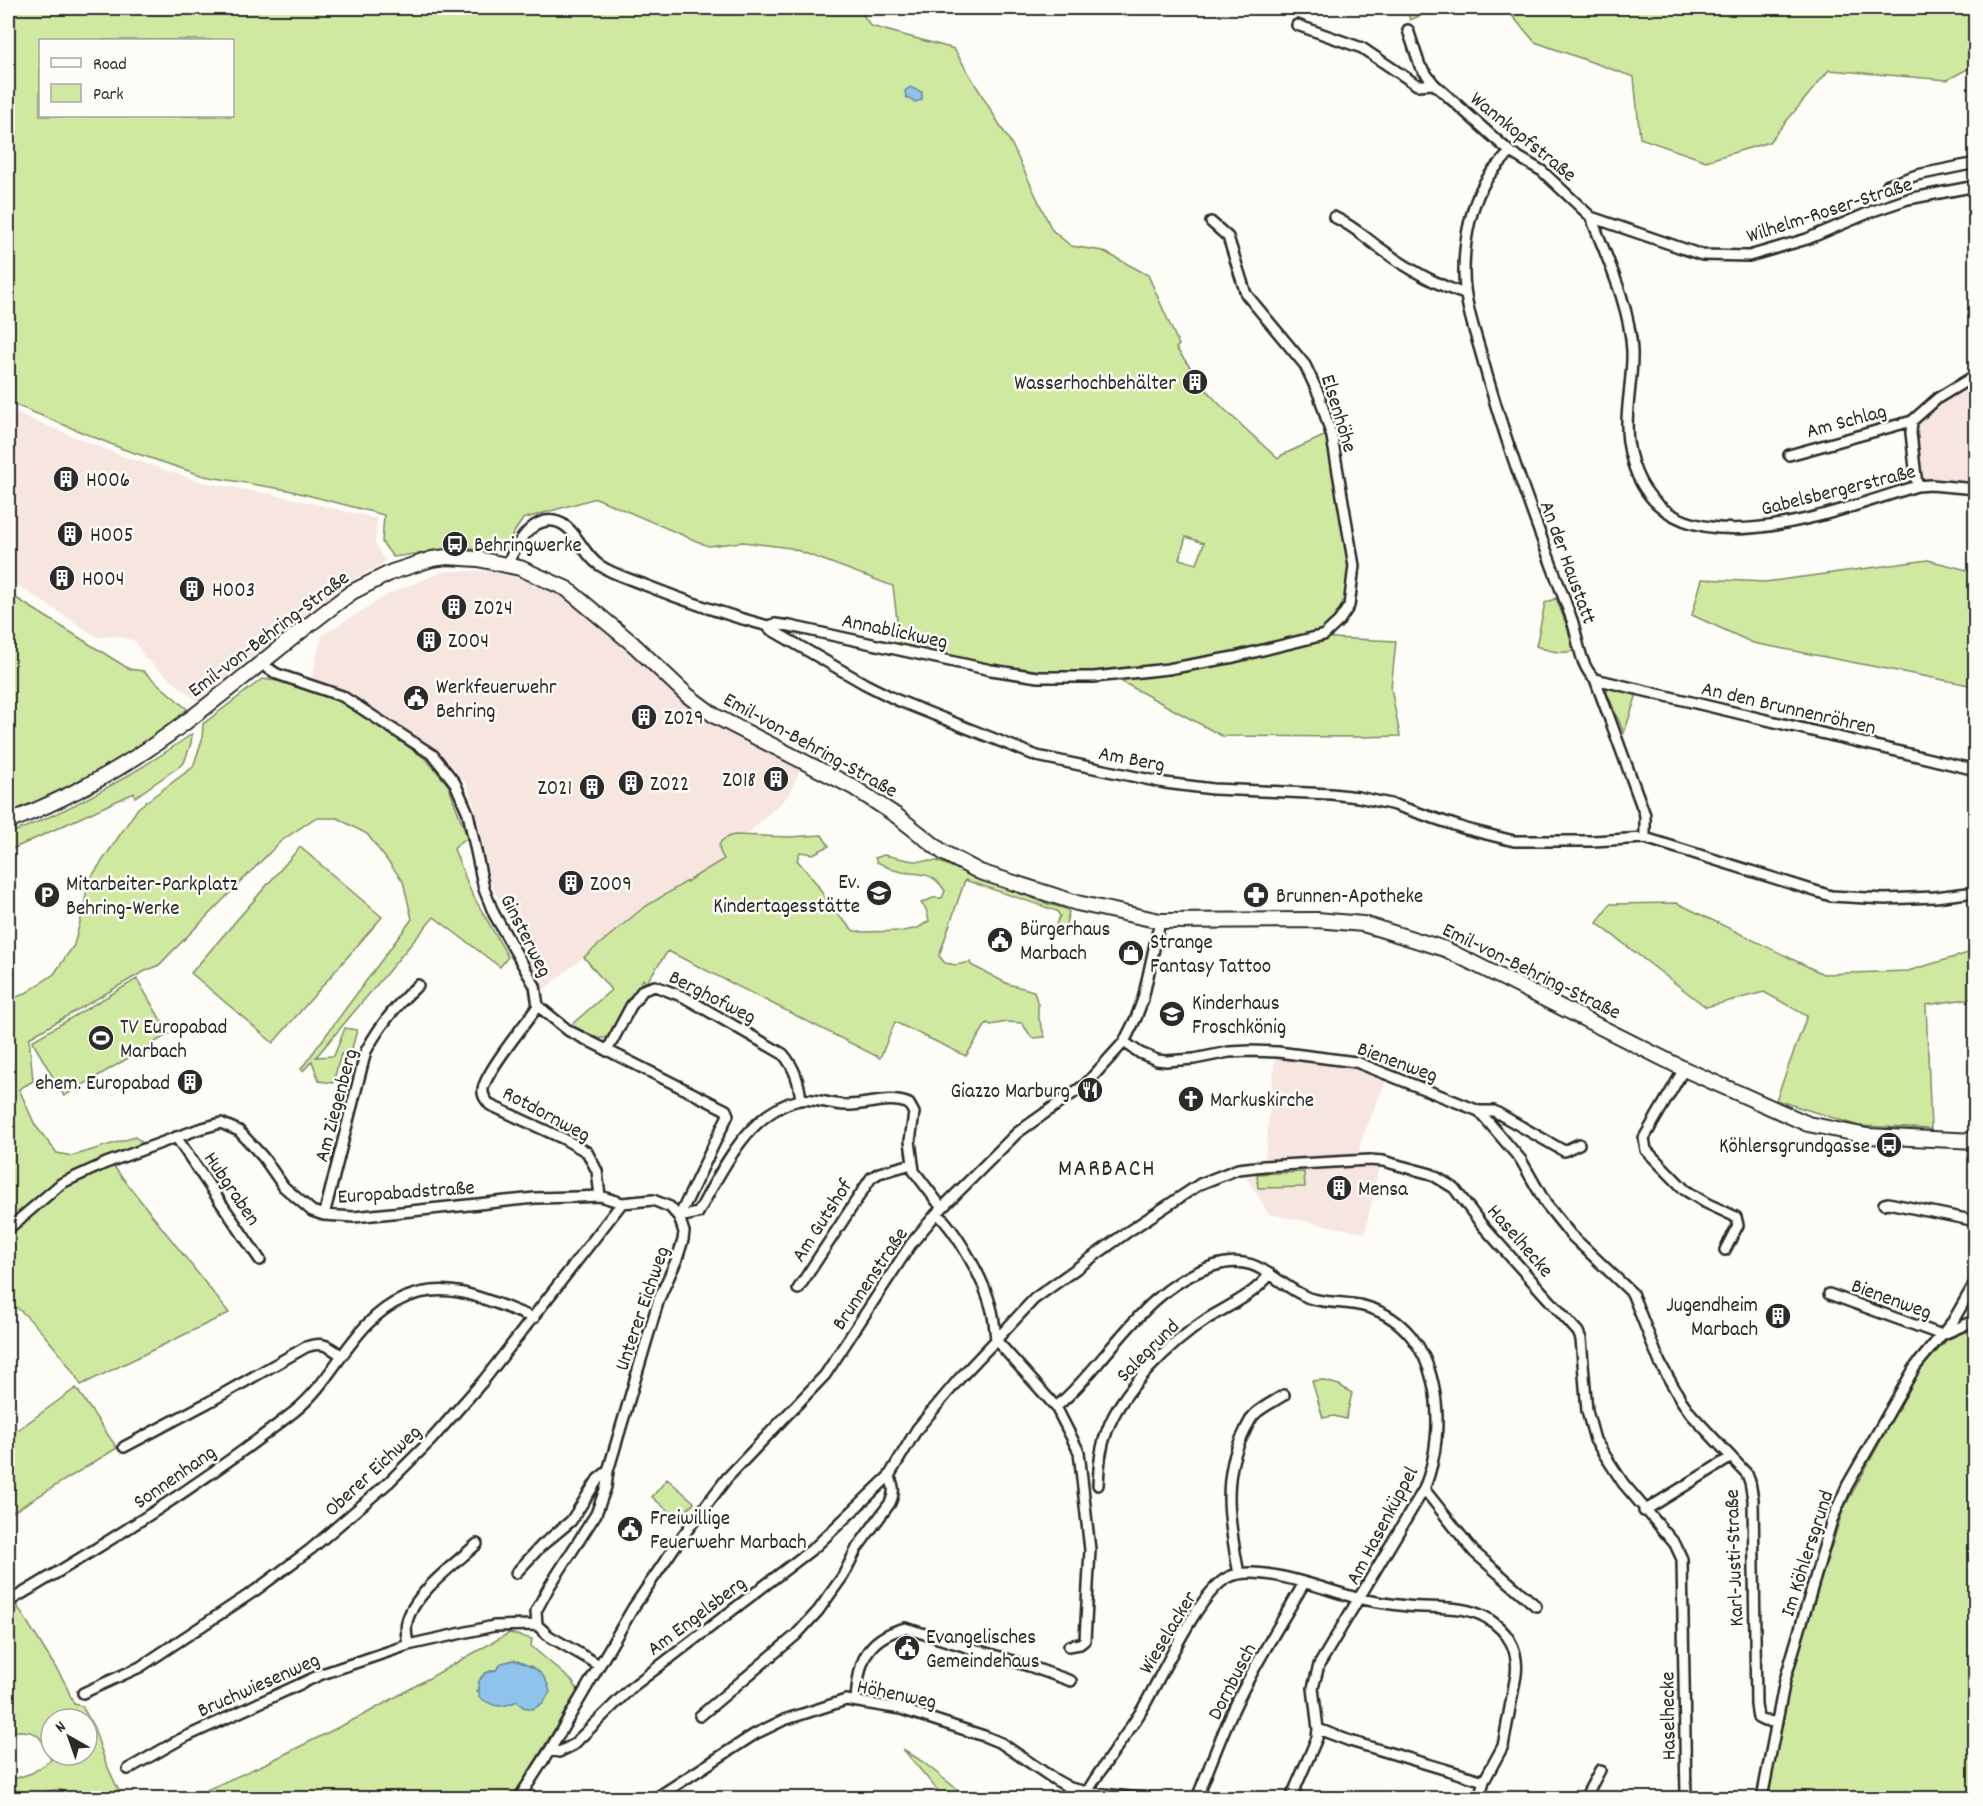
<svg xmlns="http://www.w3.org/2000/svg" width="1983" height="1806" font-family="Dekko,sans-serif">
	<rect width="100%" height="100%" fill="#fdfcf7"/>
	<filter id="ink" filterUnits="userSpaceOnUse"><feTurbulence type="fractalNoise" baseFrequency=".0167" numOctaves="2"/><feDisplacementMap in="SourceGraphic" scale="12" xChannelSelector="R" yChannelSelector="G"/><feConvolveMatrix kernelMatrix="1 2 1 2 8 2 1 2 1" color-interpolation-filters="sRGB"/></filter>
	<g filter="url(#ink)">
		<!-- built -->
		<path fill="#f7e5df" d="M1975,381V485L1948,481H1925L1920,474L1917,431L1919,424L1924,417L1941,402Z
			M8,410L122,456L202,482L286,497L377,519L375,543L385,562L338,589L197,701L145,658L135,641L117,636L97,637L8,579Z
			M445,571H491L514,577L563,595L608,632L693,712L706,721L800,770L788,796L714,865L643,908L543,990L491,883L475,808L466,783L440,752L346,690L312,678L322,635L391,593Z
			M1275,1056L1331,1061L1368,1070L1387,1078L1359,1146L1361,1164L1379,1165L1365,1233L1269,1214L1243,1172L1264,1169Z"/>
		<!-- green -->
		<path fill="#cfeaa0" stroke="#7d8a66" stroke-width="1.5" fill-rule="evenodd" d="M8,8H858L871,26L954,49L1012,145L1052,230L1071,246L1103,251L1148,275L1179,345L1176,348L1209,393L1223,408L1278,459L1282,455L1326,435C1336,482 1360,558 1346,604C1343,613 1332,623 1326,629L1332,638L1396,641L1391,688L1400,736L1358,737L1222,736L1117,679L1092,673H1038L993,666L955,656L900,646L893,586L791,548L743,542L708,546L596,498L523,519L503,549H451L393,557L382,542L384,515L288,490L204,476L123,449L8,402ZM40,40H232V116H40ZM1186,537L1204,543L1197,564L1179,559Z
			M1406,8H1439L1410,20Z
			M1505,8H1975V65L1947,80L1829,70L1769,142L1706,161L1640,138L1634,77L1535,42Z
			M1928,560L1975,572V686L1753,643L1692,615L1702,579L1765,582Z
			M8,593L129,669L143,671L187,709C154,740 104,775 64,794C45,802 26,810 8,818Z
			M1556,598L1576,650C1565,655 1547,651 1536,646L1545,603Z
			M262,679L278,681L339,699L427,760L448,785L468,839L460,842L454,849L471,892L508,957L500,967L434,917L316,1057L334,1056L345,1028L357,1030L350,1056L341,1054L333,1083L319,1081L312,1061L303,1071L301,1069L412,919L403,881L367,834L337,818H315L281,841L159,965L141,973L29,1038L33,1081L19,1089L35,1125L57,1153L72,1156L135,1137L143,1143L107,1158L229,1313L81,1385C66,1359 32,1317 8,1301V1001L26,993L54,974L74,945L84,907L88,882L138,808L193,767L202,740L203,724Z
			M1609,688L1637,694L1624,733L1608,695L1606,692Z
			M192,734L191,743L184,763L135,797L134,793L8,851V834C74,809 134,775 192,734Z
			M734,835L789,837L822,835L829,846L813,854L800,852L797,860L817,884L831,908L854,931L864,932L903,931L918,928L929,921L926,909L921,903L933,898H942L945,891C930,867 916,877 894,870C888,868 882,864 877,862L875,858L884,855L913,861H937L1048,904L1066,909L1069,912L1065,927H1060L1056,924L1060,916L1057,911L965,880L939,956L945,963L956,965L970,962L971,965L1008,984L1034,991L1038,1005V1016L1045,1037L1032,1038L1022,1023L1007,1022L991,1025L987,1023L966,1056L895,1022L880,1058L668,951L646,983L643,979L616,1025L606,1038H597L571,1025L611,990L584,957L643,908L724,859C715,845 719,839 734,835Z
			M300,847L382,917L273,1043L191,973Z
			M1677,903L1823,974L1908,971L1975,951V1006L1973,998L1926,1005L1931,1129L1859,1126L1776,1100L1807,1016L1764,992L1706,1007L1597,923L1610,904Z
			M137,979L169,1034L64,1096L32,1041Z
			M1304,1172L1305,1187L1258,1188L1257,1174Z
			M1975,1325V1798H1768L1780,1722L1789,1682L1843,1510L1919,1371L1947,1340Z
			M1321,1380L1339,1385L1352,1393L1346,1419L1334,1416L1323,1418L1312,1381Z
			M76,1388L117,1448L8,1515V1437Z
			M667,1479L694,1502L679,1520L652,1497Z
			M16,1604L64,1681L74,1704L82,1706L94,1728L105,1761L122,1798H69L62,1790H53L8,1798V1781L32,1773L51,1760C41,1734 36,1728 8,1732V1607ZM51,1719H87V1755H51Z
			M509,1633L532,1639L531,1646L572,1681L578,1690L513,1798H189L269,1762L369,1712ZM514,1660L532,1667L477,1691L481,1677L490,1671C500,1672 504,1661 514,1660Z
			M903,1749L923,1762L968,1798H944Z"/>
		<!-- water -->
		<path fill="#8fc3ec" stroke="#67869f" stroke-width="1.5" d="M910,87L922,92V100L915,102L906,97L905,91Z
			M514,1660C533,1667 545,1670 550,1692L543,1703L533,1709L523,1707L517,1701C502,1709 493,1707 479,1697V1681L485,1673L495,1671L502,1663Z"/>
		<g fill="none" stroke-linecap="round" stroke-linejoin="round">
			<!-- minor casing -->
			<g stroke="#2b2b2b" stroke-width="14">
				<path id="minor" d="M1297,25L1362,48L1417,85L1434,84
					M1408,30L1420,66L1434,84L1510,152L1542,171L1591,217L1702,255L1749,256L1807,239L1873,211L1908,199L1976,186
					M1510,152C1504,159 1497,166 1491,173C1471,199 1464,240 1464,272C1464,301 1474,329 1482,357C1506,447 1540,533 1572,620C1578,638 1580,667 1595,679L1645,815V838
					M1888,185L1917,175L1976,163
					M1334,217C1355,227 1363,236 1381,249C1407,268 1434,284 1465,294
					M1591,217C1607,259 1630,305 1632,351C1633,382 1624,411 1628,442C1650,587 1831,512 1917,486L1931,485L1976,489
					M1912,421L1911,433L1917,486
					M1789,455L1912,421L1938,398L1976,375
					M507,565C515,547 531,517 554,521C576,525 581,553 599,565C612,574 630,579 645,585C685,601 726,615 768,626L775,624L790,626L991,670L1038,677H1094L1168,669L1234,657L1324,635L1339,621L1349,606L1354,566L1332,437L1319,395L1305,365L1246,294L1228,237L1211,222
					M768,626L770,629L865,684L897,700L1037,756L1165,783L1213,789L1331,794L1358,797L1395,805L1466,829L1514,841H1593L1645,838L1831,896L1885,899L1935,897L1976,892
					M260,663L277,674L342,696L433,755L455,783L468,813L484,889L494,914L535,986L538,1006L569,1031L726,1110L728,1115L679,1217
					M1595,679L1976,770
					M538,1006C526,1023 487,1070 483,1089C482,1096 486,1100 490,1105L564,1139L587,1152L597,1171L600,1196
					M1124,1042L1140,1053L1157,1060L1166,1061L1194,1059L1229,1052L1250,1051L1278,1052L1356,1062L1479,1111H1494L1564,1151L1579,1144
					M607,1051L631,1006L643,990L655,986L684,997L783,1054C795,1068 799,1082 801,1100
					M1684,1069L1644,1138L1646,1150L1685,1190L1706,1203L1736,1217L1738,1225L1725,1250
					M1479,1111L1521,1160L1546,1204L1571,1235L1632,1293L1660,1363L1681,1400L1691,1414L1747,1474L1750,1482L1753,1499L1756,1705L1758,1718L1764,1721L1776,1722
					M176,1137L260,1260
					M1884,1204L1888,1203L1976,1221
					M324,1215L366,1051C380,1025 396,1005 418,985
					M679,1217L698,1213C721,1172 748,1111 800,1100C813,1097 831,1105 845,1105C866,1106 889,1095 909,1104L914,1113L910,1141L914,1171L942,1208
					M8,1229L62,1183L106,1163L199,1129L221,1123L239,1131L263,1157L284,1187L312,1211L324,1215L354,1217L535,1198L577,1197L600,1196L622,1203L653,1200L670,1207L679,1217L684,1232L683,1240L677,1259L659,1299L608,1471L606,1487L596,1514L549,1587L536,1611L537,1625L549,1636L599,1665
					M798,1289L871,1178L879,1173L912,1164
					M1829,1294L1942,1335
					M1944,1334L1976,1320
					M1056,1407C1109,1362 1143,1288 1213,1266C1260,1251 1273,1284 1309,1298C1327,1304 1348,1301 1367,1307C1442,1329 1449,1428 1424,1489L1319,1665L1313,1688L1318,1729L1317,1738L1291,1798
					M124,1447L209,1402L306,1347C322,1341 329,1346 342,1356
					M1098,1485C1099,1466 1100,1449 1107,1431C1121,1390 1171,1343 1207,1319C1230,1305 1254,1295 1270,1274
					M1424,1489L1474,1552L1536,1606
					M1644,1511L1730,1458
					M516,1573L541,1546L571,1521L598,1479L608,1471
					M1239,1574C1230,1527 1220,1477 1244,1433C1247,1426 1251,1417 1256,1413C1264,1406 1275,1401 1284,1395
					M8,1602C107,1543 204,1483 295,1411C336,1378 353,1320 404,1298C451,1278 490,1302 534,1318
					M408,1645C407,1638 405,1629 407,1622C413,1594 456,1563 477,1544
					M1069,1646L1080,1644L1085,1640L1090,1550L1079,1452L1056,1407L996,1340L1034,1299L1126,1233L1200,1184L1238,1169L1264,1166L1369,1160L1383,1161L1431,1174L1454,1188L1482,1225L1578,1332L1581,1339L1587,1411L1595,1440L1623,1483L1675,1544L1682,1559L1686,1798
					M83,1693L140,1667L256,1590L311,1549L389,1482L431,1440L484,1380L622,1203
					M856,1700C859,1663 864,1639 905,1628L1029,1666L1071,1681
					M700,1716L796,1635L818,1611L843,1576L857,1548L890,1503C895,1492 894,1486 889,1476
					M1318,1729L1350,1741L1484,1781
					M550,1750L559,1752L573,1745L632,1687L815,1547L889,1476L917,1429L959,1379L996,1340C995,1329 994,1317 991,1307C984,1280 957,1232 937,1213
					M128,1769L181,1739L322,1674L408,1645L494,1626L537,1625
					M1087,1792C1103,1765 1123,1740 1140,1713C1159,1682 1199,1590 1229,1577C1260,1563 1325,1590 1357,1598C1374,1602 1390,1604 1407,1606C1434,1609 1463,1604 1487,1618C1509,1632 1519,1650 1516,1675L1503,1746L1484,1781L1479,1798
					M519,1798L550,1750L633,1608L678,1542L727,1478L825,1375L911,1244L937,1213L1017,1133L1086,1084L1124,1042L1136,1018L1143,999L1160,921
					M656,1798L755,1734L784,1720L846,1700L901,1709L984,1736L1001,1743L1054,1779L1070,1788L1087,1792L1138,1798
					M1197,1798C1211,1764 1223,1729 1240,1696C1259,1657 1283,1620 1304,1583
					M1585,1798L1600,1770
					M1762,1798L1785,1680L1832,1520L1847,1486L1915,1367L1953,1321L1976,1281"/>
			</g>
			<!-- secondary casing -->
			<g stroke="#2b2b2b" stroke-width="18">
				<path id="secondary" d="M8,822C63,800 119,771 168,735C231,690 289,638 352,592L392,572L432,559L447,557L478,559L520,568L567,589L633,644L687,695L715,716L853,787L897,816L944,853L980,872L1077,903L1160,921L1317,920L1363,924L1380,929L1445,949L1684,1069L1808,1124L1867,1136L1976,1141"/>
			</g>
			<!-- minor -->
			<use href="#minor" stroke="#fdfcf7" stroke-width="9"/>
			<!-- secondary -->
			<use href="#secondary" stroke="#fdfcf7" stroke-width="14"/>
		</g>
	</g>
	<!-- icons -->
	<defs>
		<g id="building-disc" transform="scale(1.35)"><circle r="9.5" fill="#2b2b2b" stroke="#fdfcf7"/><path d="M-4-6H4V6H1V3H-1V6H-4ZM-2.5-4.3h1.7v1.8h-1.7ZM.8-4.3h1.7v1.8H.8ZM-2.5-1h1.7V.8h-1.7ZM.8-1h1.7V.8H.8Z" fill="#fff"/></g>
		<g id="bus-disc" transform="scale(1.35)"><circle r="9.5" fill="#2b2b2b" stroke="#fdfcf7"/><path d="M-5-6H5V4H4V6H2V4H-2V6H-4V4H-5ZM-3.5-4V0h7V-4ZM-3.5 1.2v1.5H-2V1.2ZM2 1.2v1.5H3.5V1.2Z" fill="#fff"/></g>
		<g id="civic-disc" transform="scale(1.35)"><circle r="9.5" fill="#2b2b2b" stroke="#fdfcf7"/><path d="M-.6-6.5H3V-4.5H.6V-3L4-1V1h2V6H-6V1h2V-1L-.6-3ZM-1.2 2.5V6h2.4V2.5Z" fill="#fff"/></g>
		<g id="school-disc" transform="scale(1.35)"><circle r="9.5" fill="#2b2b2b" stroke="#fdfcf7"/><path d="M0-5L7-2L0 1L-7-2ZM-4 1L0 2.5L4 1V4Q0 6-4 4Z" fill="#fff"/></g>
		<g id="parking-disc" transform="scale(1.35)"><circle r="9.5" fill="#2b2b2b" stroke="#fdfcf7"/><path d="M-3.5-5.5H1a3.5 3.5 0 0 1 0 7H-1V5.5H-3.5ZM-1-3.4V-.6H.8a1.4 1.4 0 0 0 0-2.8Z" fill="#fff"/></g>
		<g id="pharmacy-disc" transform="scale(1.35)"><circle r="9.5" fill="#2b2b2b" stroke="#fdfcf7"/><path d="M-2-6h4v4h4v4h-4v4h-4v-4h-4v-4h4Z" fill="#fff"/></g>
		<g id="shop-disc" transform="scale(1.35)"><circle r="9.5" fill="#2b2b2b" stroke="#fdfcf7"/><path d="M-5-2.5h2.3a2.7 3.5 0 0 1 5.4 0H5L5.5 6h-11ZM-1.5-2.5h3a1.5 2.3 0 0 0-3 0Z" fill="#fff"/></g>
		<g id="stadium-disc" transform="scale(1.35)"><circle r="9.5" fill="#2b2b2b" stroke="#fdfcf7"/><path d="M0-5a6.5 5 0 1 0 0 10a6.5 5 0 1 0 0-10ZM-3.5-1.8h7v3.6h-7Z" fill="#fff"/></g>
		<g id="restaurant-disc" transform="scale(1.35)"><circle r="9.5" fill="#2b2b2b" stroke="#fdfcf7"/><path d="M-5-6h1v4h1v-4h1v4h1v-4h1v5L-1.5 .5V6h-2V.5L-5-1ZM5-6V6H3V1.5H1.5Q1.5-4 5-6Z" fill="#fff"/></g>
		<g id="church-disc" transform="scale(1.35)"><circle r="9.5" fill="#2b2b2b" stroke="#fdfcf7"/><path d="M-1.2-6h2.4v3.5h3.3v2.4h-3.3V6h-2.4V-.1h-3.3v-2.4h3.3Z" fill="#fff"/></g>
	</defs>
	<g fill-rule="evenodd">
		<use href="#building-disc" x="1195" y="382"/>
		<use href="#building-disc" x="66" y="479"/>
		<use href="#building-disc" x="70" y="534"/>
		<use href="#bus-disc" x="455" y="544"/>
		<use href="#building-disc" x="62" y="578"/>
		<use href="#building-disc" x="192" y="589"/>
		<use href="#building-disc" x="454" y="607"/>
		<use href="#building-disc" x="429" y="640"/>
		<use href="#civic-disc" x="416" y="698"/>
		<use href="#building-disc" x="644" y="717"/>
		<use href="#building-disc" x="776" y="779"/>
		<use href="#building-disc" x="631" y="783"/>
		<use href="#building-disc" x="592" y="787"/>
		<use href="#building-disc" x="571" y="883"/>
		<use href="#school-disc" x="879" y="893"/>
		<use href="#parking-disc" x="47" y="895"/>
		<use href="#pharmacy-disc" x="1256" y="895"/>
		<use href="#civic-disc" x="1000" y="940"/>
		<use href="#shop-disc" x="1131" y="953"/>
		<use href="#school-disc" x="1172" y="1014"/>
		<use href="#stadium-disc" x="101" y="1038"/>
		<use href="#building-disc" x="190" y="1082"/>
		<use href="#restaurant-disc" x="1090" y="1090"/>
		<use href="#church-disc" x="1191" y="1099"/>
		<use href="#bus-disc" x="1889" y="1145"/>
		<use href="#building-disc" x="1339" y="1188"/>
		<use href="#building-disc" x="1778" y="1316"/>
		<use href="#civic-disc" x="630" y="1529"/>
		<use href="#civic-disc" x="907" y="1648"/>
	</g>
	<g text-anchor="middle" stroke-width="5" stroke-linejoin="round" paint-order="stroke">
		<!-- street labels -->
		<g font-size="21" fill="#2b2b2b" stroke="#fdfcf7">
			<text transform="translate(1524 136) rotate(39)" y="7">Wannkopfstraße</text>
			<text transform="translate(1829 209) rotate(-18)" y="7">Wilhelm-Roser-Straße</text>
			<text transform="translate(1340 413) rotate(73)" y="7">Elsenhöhe</text>
			<text transform="translate(1846 420) rotate(-15)" y="7">Am Schlag</text>
			<text transform="translate(1838 489) rotate(-14)" y="7">Gabelsbergerstraße</text>
			<text transform="translate(1569 562) rotate(70)" y="7">An der Haustatt</text>
			<text transform="translate(895 630) rotate(12)" y="7">Annablickweg</text>
			<text transform="translate(268 633) rotate(-37)" y="7">Emil-von-Behring-Straße</text>
			<text transform="translate(1789 707) rotate(13)" y="7">An den Brunnenröhren</text>
			<text transform="translate(811 744) rotate(29)" y="7">Emil-von-Behring-Straße</text>
			<text transform="translate(1132 758) rotate(11)" y="7">Am Berg</text>
			<text transform="translate(527 935) rotate(63)" y="7">Ginsterweg</text>
			<text transform="translate(1532 970) rotate(26)" y="7">Emil-von-Behring-Straße</text>
			<text transform="translate(713 996) rotate(27)" y="7">Berghofweg</text>
			<text transform="translate(1398 1061) rotate(20)" y="7">Bienenweg</text>
			<text transform="translate(335 1105) rotate(-75)" y="7">Am Ziegenberg</text>
			<text transform="translate(547 1113) rotate(28)" y="7">Rotdornweg</text>
			<text transform="translate(233 1188) rotate(56)" y="7">Hubgraben</text>
			<text transform="translate(406 1191) rotate(-4)" y="7">Europabadstraße</text>
			<text transform="translate(821 1220) rotate(-57)" y="7">Am Gutshof</text>
			<text transform="translate(1521 1240) rotate(49)" y="7">Haselhecke</text>
			<text transform="translate(869 1278) rotate(-56)" y="7">Brunnenstraße</text>
			<text transform="translate(1892 1298) rotate(20)" y="7">Bienenweg</text>
			<text transform="translate(641 1308) rotate(-71)" y="7">Unterer Eichweg</text>
			<text transform="translate(1147 1350) rotate(-45)" y="7">Salegrund</text>
			<text transform="translate(372 1470) rotate(-43)" y="7">Oberer Eichweg</text>
			<text transform="translate(174 1476) rotate(-35)" y="7">Sonnenhang</text>
			<text transform="translate(1381 1525) rotate(-62)" y="7">Am Hasenküppel</text>
			<text transform="translate(1806 1553) rotate(-72)" y="7">Im Köhlersgrund</text>
			<text transform="translate(1733 1558) rotate(-92)" y="7">Karl-Justi-Straße</text>
			<text transform="translate(696 1615) rotate(-37)" y="7">Am Engelsberg</text>
			<text transform="translate(1167 1632) rotate(-59)" y="7">Wieselacker</text>
			<text transform="translate(1231 1681) rotate(-63)" y="7">Dornbusch</text>
			<text transform="translate(258 1684) rotate(-24)" y="7">Bruchwiesenweg</text>
			<text transform="translate(897 1693) rotate(12)" y="7">Höhenweg</text>
			<text transform="translate(1667 1716) rotate(-91)" y="7">Haselhecke</text>
		</g>
		<!-- poi labels -->
		<g font-size="21" fill="#2b2b2b" stroke="#fdfcf7" text-anchor="start">
			<text x="1176" y="389" text-anchor="end">Wasserhochbehälter</text>
			<text x="86" y="486">H006</text>
			<text x="90" y="541">H005</text>
			<text x="474" y="551">Behringwerke</text>
			<text x="82" y="585">H004</text>
			<text x="212" y="596">H003</text>
			<text x="474" y="614">Z024</text>
			<text x="448" y="647">Z004</text>
			<text x="436" y="693">Werkfeuerwehr<tspan x="436" dy="24">Behring</tspan></text>
			<text x="664" y="724">Z029</text>
			<text x="756" y="786" text-anchor="end">Z018</text>
			<text x="650" y="790">Z022</text>
			<text x="572" y="794" text-anchor="end">Z021</text>
			<text x="860" y="888" text-anchor="end">Ev.<tspan x="860" dy="24">Kindertagesstätte</tspan></text>
			<text x="66" y="890">Mitarbeiter-Parkplatz<tspan x="66" dy="24">Behring-Werke</tspan></text>
			<text x="590" y="890">Z009</text>
			<text x="1276" y="902">Brunnen-Apotheke</text>
			<text x="1020" y="935">Bürgerhaus<tspan x="1020" dy="24">Marbach</tspan></text>
			<text x="1150" y="948">Strange<tspan x="1150" dy="24">Fantasy Tattoo</tspan></text>
			<text x="1192" y="1009">Kinderhaus<tspan x="1192" dy="24">Froschkönig</tspan></text>
			<text x="120" y="1033">TV Europabad<tspan x="120" dy="24">Marbach</tspan></text>
			<text x="170" y="1089" text-anchor="end">ehem. Europabad</text>
			<text x="1070" y="1097" text-anchor="end">Giazzo Marburg</text>
			<text x="1210" y="1106">Markuskirche</text>
			<text x="1870" y="1152" text-anchor="end">Köhlersgrundgasse</text>
			<text x="1358" y="1195">Mensa</text>
			<text x="1758" y="1311" text-anchor="end">Jugendheim<tspan x="1758" dy="24">Marbach</tspan></text>
			<text x="650" y="1524">Freiwillige<tspan x="650" dy="24">Feuerwehr Marbach</tspan></text>
			<text x="926" y="1643">Evangelisches<tspan x="926" dy="24">Gemeindehaus</tspan></text>
		</g>
		<!-- quarter labels -->
		<g font-size="24" letter-spacing="1.5" fill="#2b2b2b" stroke="#fdfcf7">
			<text x="1107" y="1175">MARBACH</text>
		</g>
	</g>
	<!-- margin -->
	<rect width="1983" height="1806" fill="none" stroke="#fdfcf7" stroke-width="30"/>
	<rect x="15" y="15" width="1953" height="1776" fill="none" stroke="#2b2b2b" stroke-width="2" filter="url(#ink)"/>
	<!-- legend -->
	<rect x="39" y="39" width="195" height="78" fill="#fdfcf7" stroke="#a9a8a5" stroke-width="1.5"/>
	<rect x="51" y="58" width="30" height="9" fill="#fdfcf7" stroke="#a9a8a5" stroke-width="1.5"/>
	<text x="93" y="69" font-size="18" fill="#2b2b2b">Road</text>
	<rect x="51" y="84" width="30" height="18" fill="#cfeaa0" stroke="#a9a8a5" stroke-width="1.5"/>
	<text x="93" y="99" font-size="18" fill="#2b2b2b">Park</text>
	<!-- north arrow -->
	<g transform="translate(69 1737) rotate(320)"><circle r="28" fill="#fdfcf7" stroke="#a9a8a5" stroke-width="1.5"/>
	<path d="M0-4.5L10 22L0 15L-10 22Z" fill="#2b2b2b"/>
	<text y="-9" font-size="16" font-weight="bold" text-anchor="middle" fill="#2b2b2b">N</text>
	</g>
</svg>
